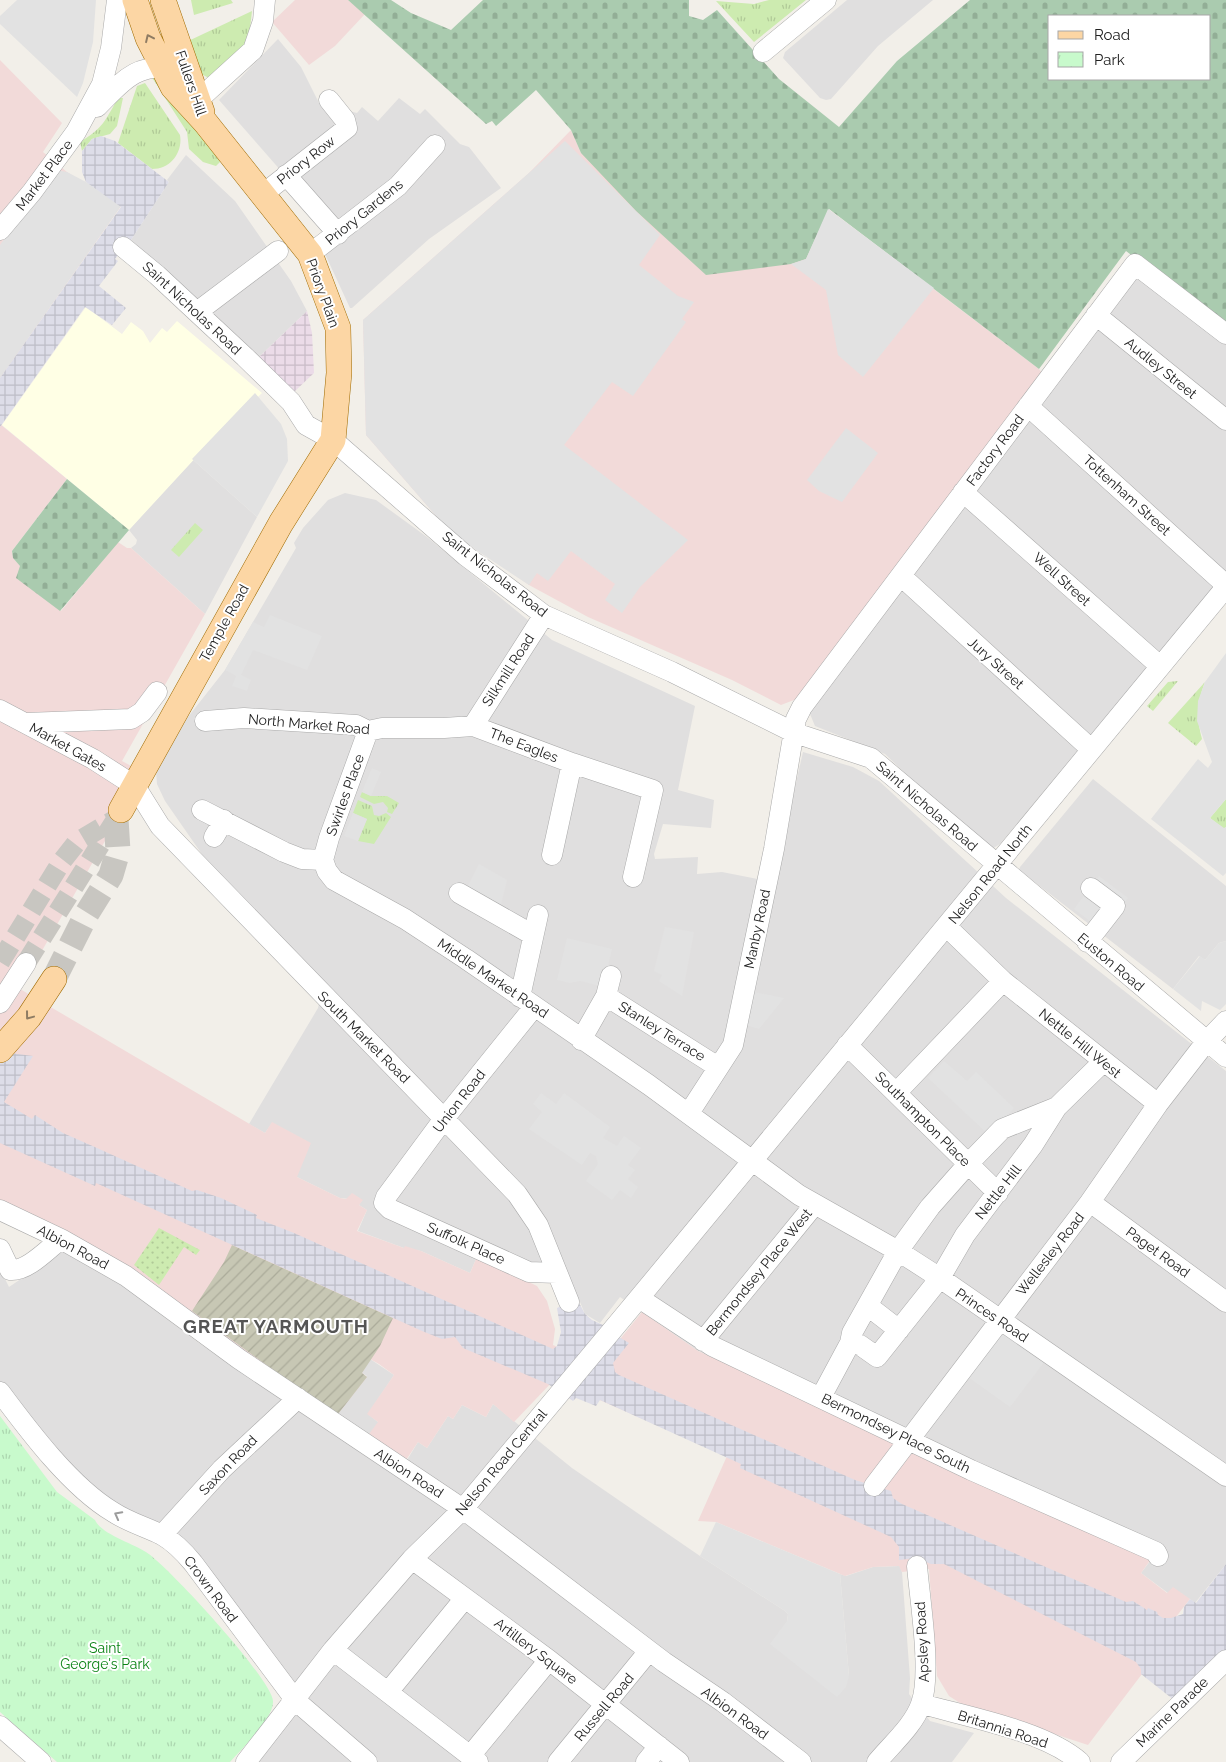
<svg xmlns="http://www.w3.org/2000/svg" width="1226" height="1762" font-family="Raleway,sans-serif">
	<defs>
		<pattern id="industrial-grid" width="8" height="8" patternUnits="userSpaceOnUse" patternTransform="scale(1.25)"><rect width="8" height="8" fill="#ebdbe8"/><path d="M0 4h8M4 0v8" fill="none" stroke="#c9bcc7"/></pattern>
		<pattern id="construction-furrows" width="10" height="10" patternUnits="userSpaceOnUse" patternTransform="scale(1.25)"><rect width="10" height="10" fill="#c7c7b4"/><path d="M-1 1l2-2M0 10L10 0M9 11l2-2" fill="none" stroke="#abab9a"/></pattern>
		<pattern id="grass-tufts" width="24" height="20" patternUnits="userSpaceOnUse" patternTransform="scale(1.25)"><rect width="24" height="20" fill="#cdebb0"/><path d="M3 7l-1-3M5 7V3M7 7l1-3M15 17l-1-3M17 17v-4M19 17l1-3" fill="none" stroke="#b0c997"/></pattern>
		<pattern id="cemetery-stones" width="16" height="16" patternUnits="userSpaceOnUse" patternTransform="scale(1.25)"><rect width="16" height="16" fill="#aacbaf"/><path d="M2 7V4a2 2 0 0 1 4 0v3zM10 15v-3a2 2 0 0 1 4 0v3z" fill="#92ae96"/></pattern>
		<pattern id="park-tufts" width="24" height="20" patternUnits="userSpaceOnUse" patternTransform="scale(1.25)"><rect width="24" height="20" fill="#c8facc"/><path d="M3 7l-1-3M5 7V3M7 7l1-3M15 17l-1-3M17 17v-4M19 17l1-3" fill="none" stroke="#acd6af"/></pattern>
		<pattern id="garden-dots" width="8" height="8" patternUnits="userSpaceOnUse" patternTransform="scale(1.25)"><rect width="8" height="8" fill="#cdebb0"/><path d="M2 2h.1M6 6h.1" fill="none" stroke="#b0c997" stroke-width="1.8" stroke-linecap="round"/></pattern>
		<pattern id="plaza-grid" width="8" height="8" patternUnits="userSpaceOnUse" patternTransform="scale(1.25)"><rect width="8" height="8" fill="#dddde8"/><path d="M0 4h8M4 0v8" fill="none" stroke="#bdbdc7"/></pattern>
	</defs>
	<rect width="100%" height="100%" fill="#f2efe9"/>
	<!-- residential -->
	<path fill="#e0dfdf" d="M847,0H933L878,46L831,99L826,100L820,98L783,58L785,52Z
		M278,39L301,67L319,103L331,96L349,111L357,113L362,107L378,121L399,98L420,114L425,109L460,144L469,147L501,188L429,239L352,308H350L325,254L345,237L282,172L219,100Z
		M186,155L235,201L291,281L307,311L258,358L131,240L169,182L167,180Z
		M1137,275L1226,341V573L1000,844L992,849L981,846L885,754L815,726L810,714L811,707Z
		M192,459L257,517L205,614L131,548L136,544L137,540L129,530Z
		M345,493L376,500L427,537L552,640L695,706L678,790L714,800L711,828L663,824L654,854L655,859L698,857L697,874L722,872L773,882L803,752L853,767L879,781L1006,898L1226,1071V1564L1195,1603L1190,1599L1168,1593L1141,1573L1154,1556L698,1351L620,1297L600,1323L585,1314L580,1302L561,1279L477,1257L470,1273L421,1251L404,1248L358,1231L367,1210L359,1205L362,1200L340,1198L297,1177L272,1123L265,1133L249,1124L318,1008L322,990L231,896L165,801L157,784L156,771L188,717L225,670L296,548L294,543L303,528L328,500Z
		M1093,779L1226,886V941L1219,943L1205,960L1199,956L1173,989L1019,870L1020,867Z
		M64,1250L126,1288L199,1343L316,1423L367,1376L362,1373L370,1359L394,1375L368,1414L378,1422L407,1460L418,1442L427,1448L448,1416L453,1419L462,1405L486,1417L493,1404L572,1468L700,1556L785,1611L788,1614L787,1621L849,1676L840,1574L846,1576L873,1567L900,1566L902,1572L910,1678L909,1694L930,1721L974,1733L952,1762H248L304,1698L173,1533L153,1520L120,1513L0,1397V1269L9,1287Z"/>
	<!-- commercial -->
	<path fill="#f2dad9" d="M295,0H348L365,14L335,46L309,65L272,22Z
		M0,60L62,123L43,152L67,172L121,206L0,378Z
		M571,130L581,153L828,209L1039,369L1044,376L799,698L781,705L732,680L588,617L529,585L443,524L366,435L363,320L529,173Z
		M0,424L67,479L12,551L13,558L61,611L118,542L127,548H131L205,614L122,761L144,773L20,989L265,1133L272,1122L311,1143L297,1177L340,1198L346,1199L352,1193L363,1200L359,1205L367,1210L357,1231L404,1248L405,1246L421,1251L470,1273L477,1257L537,1286L547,1301L555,1329L553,1345L599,1365L642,1312L698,1351L1154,1555L1141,1573L1167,1593L1173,1587L1190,1599L1154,1645L1142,1674L1088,1745L960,1703L949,1696L937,1676L929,1569L902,1572L899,1566L873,1567L845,1576L716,1522L698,1521L727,1456L554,1380L514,1422L493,1404L486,1417L462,1405L453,1419L448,1416L427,1448L418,1442L406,1460L369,1434L378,1422L367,1414L394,1375L379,1364L370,1359L362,1373L367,1377L338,1414L0,1205Z"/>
	<!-- industrial -->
	<path fill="url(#industrial-grid)" d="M307,311L312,333L314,373L294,392L258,358Z"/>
	<!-- education -->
	<path fill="#ffffe5" d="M86,307L122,334L131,322L143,331L150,343L162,328L167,332L177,321L262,393L200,453L129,530L2,425Z"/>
	<!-- construction -->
	<path fill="url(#construction-furrows)" d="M232,1245L393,1318L380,1346L362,1373L367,1377L338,1414L272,1369L192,1311L224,1262Z"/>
	<!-- grass -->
	<path fill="url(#grass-tufts)" d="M191,0H231L233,3L194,15Z
		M769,0H806L754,42L716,1L754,4Z
		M252,11L248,46L209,78L201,74L184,43Z
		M163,75L219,159L220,162L216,166L203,162L189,149L187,132L151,76Z
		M145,83L180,135C183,152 171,169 152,169L118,143L137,86Z
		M118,98H123L117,126L110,134L92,139L82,151L80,142C103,128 105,121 118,98Z
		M195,523L203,530L179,557L171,550Z
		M1178,681L1153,711L1147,706L1168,682Z
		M1205,682C1197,703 1196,717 1202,739L1196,746L1168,723Z
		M362,792L371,796H387L399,803L392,814L387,812L388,808L383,802L374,804L360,797Z
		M1226,799V827L1224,829L1210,818Z
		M358,800L372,806L374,815L379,816L386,813L391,817L374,844L358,841L367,819L353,813Z"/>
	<!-- cemetery -->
	<path fill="url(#cemetery-stones)" fill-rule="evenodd" d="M348,0H391L411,13L451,30L483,0H689V16L703,20L717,10L779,79L839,127L897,61L970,0H1226V327L1126,251L1039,369L829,209L806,259L791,264L706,275L636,211L581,153L571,130L536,90L496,126L492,121L486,124ZM1050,16H1210V79H1050Z
		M67,479L129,530L60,611L16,578L20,566L13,558L12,551Z"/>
	<!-- park -->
	<path fill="url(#park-tufts)" d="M0,1416L57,1492L95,1520C101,1534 134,1544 146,1552C168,1566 272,1679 273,1701C274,1719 241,1749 230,1762H57L0,1712Z"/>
	<!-- garden -->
	<path fill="url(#garden-dots)" d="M159,1228L200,1250L196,1255L184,1247L159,1285L134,1265Z"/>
	<!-- parking -->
	<path fill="#e2e2e2" d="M17,0H96L93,42L83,83L77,97L0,24V16Z
		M565,141L660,235L639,265L678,296L694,302L682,319L686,322L633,396L612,382L564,445L688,540L640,587L622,613L605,600L615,584L571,551L548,581L537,573L529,585L476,550L443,524L366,435L363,320Z
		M56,170L67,172L86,182L121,206L0,378V245L51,172Z
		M828,209L934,288L863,377L838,355L826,290L791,264L806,259Z
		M255,393L281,424L287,439L288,461L257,517L192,459Z
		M846,428L878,453L842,502L819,491L807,480Z
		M270,615L322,636L307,670L253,650L241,675L251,680L247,691L232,686L236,676L225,670L253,622L264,627Z
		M1226,653V799L1210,818L1224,828L1226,827V873L1223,876L1151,819L1198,759L1208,768L1212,762L1197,721L1198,701L1205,682Z
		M372,768L381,772L371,796L362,792Z
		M353,813L367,819L358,841L344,836Z
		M479,864L507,880L499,912L465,892Z
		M1099,876L1128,898L1103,931L1074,909Z
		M665,927L694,932L682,996L659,981L662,975L654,971Z
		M567,938L612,949L603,987L581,981L570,983L557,980Z
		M1226,941V1004L1220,1010L1202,1001L1201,1011L1173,989L1200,956L1205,960L1219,943Z
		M754,992L784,998L759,1029L746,1025Z
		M944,1061L967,1081L976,1072L1014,1108L989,1135L928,1078Z
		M541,1093L556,1104L564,1093L610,1127L603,1138L617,1146L624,1136L641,1148L628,1165L635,1170L628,1179L638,1187L631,1198L620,1190L612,1200L586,1181L598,1164L596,1156L590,1153L582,1165L529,1129L542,1112L533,1104Z
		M1003,1332L1045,1361L1010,1407L968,1377Z
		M716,1522L840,1574L849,1676L846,1687L837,1697L770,1644L787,1621L788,1614L785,1611L700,1556Z"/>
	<!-- plaza -->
	<path fill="url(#plaza-grid)" d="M101,136L115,141L169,182L131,240L115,259L118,261L99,286L126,308L112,325L85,307L0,427V378L121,207L86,182L82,172V151L92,139Z
		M10,1053L33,1056L4,1102L32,1119L35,1115L63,1133L97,1148L192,1191L197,1190L221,1198L257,1215L256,1218L294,1233L553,1349L557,1346L561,1332L557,1308L577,1299L585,1314L592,1320L612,1329L619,1337L629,1343L613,1363L615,1372L619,1375L855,1480L891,1491L893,1498L902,1504L1126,1602L1133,1601L1147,1610L1148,1608L1157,1612L1158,1615L1163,1618H1171L1183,1614L1184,1607L1190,1599L1196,1603L1226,1564V1653L1179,1704L1141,1674V1669L1136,1662L944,1564H931L916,1558L899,1560V1547L891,1537L740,1468L741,1464L600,1400L596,1406L576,1398L573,1401L548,1384L463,1348L455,1337L442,1339L422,1331L96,1183L95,1186L0,1143V1059Z"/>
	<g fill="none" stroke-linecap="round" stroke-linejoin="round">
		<!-- minor-tunnel -->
		<path stroke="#c8c6c1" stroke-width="20" stroke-dasharray="20 10" stroke-linecap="butt" d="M0,962L62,861L77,842L116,819
			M26,963L115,821"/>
		<!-- major-tunnel -->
		<path stroke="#c8c6c1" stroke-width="25" stroke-dasharray="25 12" stroke-linecap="butt" d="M54,979L86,915L111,875L118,851L116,819L121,810"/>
		<!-- minor casing -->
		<g stroke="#a9a9a9" stroke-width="21">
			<path id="minor" d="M763,52L826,0
				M198,100L253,50L263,21L265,0
				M97,107C123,81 135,63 175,68
				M286,175L338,234
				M263,194L347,128L345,120L329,100
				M0,230L32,192L76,132L102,84L111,48L117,0
				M123,247L157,275L245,357L291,402L306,425L333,440L466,556L544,615L672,672L795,733L871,758L1226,1057
				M310,254L398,186L435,145
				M197,312L278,251
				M1096,315L1226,420
				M1028,406L1226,585
				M963,492L1160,666
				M901,576L1091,749
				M0,710L93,759L135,786L160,826L517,1194L538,1225L569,1302
				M205,721L244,718L356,725L368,731L382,728H444L473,726L572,763L552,855
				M26,723L131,719L142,712L157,692
				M473,726L544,615
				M572,763L653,790L633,877
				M202,810L284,852L302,859L323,860L327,871L334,880L405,919L466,959L649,1085L799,1195L898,1251L940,1278L1226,1476
				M214,837L224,820
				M323,860L329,838L368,731
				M459,893L533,935
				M947,927L1003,981L1158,1104
				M1087,942L1115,906L1091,888
				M606,996L718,1067
				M520,997L538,915
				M0,1003L26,963
				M534,1007L443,1120L386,1197L384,1203L390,1209L529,1272L557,1273
				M581,1040L606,996L611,976
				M847,1045L998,1193
				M897,1092L1003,981
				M689,1113L733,1045L774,849L796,719L802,707L1135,264L1226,334
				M1090,1202L1226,1302
				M0,1210L61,1239L126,1276L239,1359L463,1509L664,1662L723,1702L801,1762
				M0,1249L10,1270C27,1272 48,1249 61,1239
				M639,1298L712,1346L971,1470L1156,1552L1158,1556
				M868,1306L899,1330
				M703,1341L815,1204
				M850,1343L860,1345L877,1357L940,1278L965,1235L1033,1145L1057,1107
				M0,1392C29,1431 71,1487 113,1512C128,1522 146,1527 162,1535C174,1542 184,1552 193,1563L296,1701L367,1762
				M821,1397L850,1343L852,1333L898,1251L930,1207L968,1164L1002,1129L1057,1107L1104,1061
				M874,1486L1090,1202L1158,1104L1206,1042L1226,1021
				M162,1535L222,1469L298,1398
				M412,1559L549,1660L679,1762
				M333,1650L478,1762
				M388,1692L465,1598
				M922,1704C968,1717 1045,1731 1080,1762
				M0,1726L41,1762
				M470,1756L549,1660
				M246,1762L333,1650L412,1559L463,1509L639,1298L1226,587
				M558,1762L649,1651
				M646,1762L659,1746
				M877,1762C891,1745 914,1725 921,1704C932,1674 920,1601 917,1566
				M1121,1762L1226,1660"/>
		</g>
		<!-- major casing -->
		<g stroke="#a06b00" stroke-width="26">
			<path id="major" d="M163,0L202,112
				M121,810L281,523L333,440L339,373L338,328L310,254L205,122L173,87L148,38L135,0
				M0,1050L29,1017L54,979"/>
		</g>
		<!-- minor -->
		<use href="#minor" stroke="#fff" stroke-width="20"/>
		<!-- major -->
		<use href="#major" stroke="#fcd6a4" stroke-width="25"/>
	</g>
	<!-- one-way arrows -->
	<defs><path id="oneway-chevron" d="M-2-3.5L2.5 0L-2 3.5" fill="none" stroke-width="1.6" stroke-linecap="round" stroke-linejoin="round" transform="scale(1.25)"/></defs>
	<g stroke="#8f7c63">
		<use href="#oneway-chevron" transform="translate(149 38) rotate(-115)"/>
		<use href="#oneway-chevron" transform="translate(29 1016) rotate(127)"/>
	</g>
	<use stroke="#9c9c9c" href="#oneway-chevron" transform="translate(118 1515) rotate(-152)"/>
	<g text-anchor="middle" stroke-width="4" stroke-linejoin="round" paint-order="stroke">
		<!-- street labels -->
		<g font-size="14" fill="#222" stroke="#fff">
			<text transform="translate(191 83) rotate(71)" y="5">Fullers Hill</text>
			<text transform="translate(306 160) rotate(-38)" y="5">Priory Row</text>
			<text transform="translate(44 175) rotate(-53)" y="5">Market Place</text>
			<text transform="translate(364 212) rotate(-39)" y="5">Priory Gardens</text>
			<text transform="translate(323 293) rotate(70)" y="5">Priory Plain</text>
			<text transform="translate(192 308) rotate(43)" y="5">Saint Nicholas Road</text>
			<text transform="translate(1161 368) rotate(39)" y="5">Audley Street</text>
			<text transform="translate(995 450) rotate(-53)" y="5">Factory Road</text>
			<text transform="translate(1127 495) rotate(42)" y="5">Tottenham Street</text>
			<text transform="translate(495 574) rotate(38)" y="5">Saint Nicholas Road</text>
			<text transform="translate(1062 579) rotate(42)" y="5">Well Street</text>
			<text transform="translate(224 623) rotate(-61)" y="5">Temple Road</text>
			<text transform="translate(996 663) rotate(42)" y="5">Jury Street</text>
			<text transform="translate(508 670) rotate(-57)" y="5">Silkmill Road</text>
			<text transform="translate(309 724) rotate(5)" y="5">North Market Road</text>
			<text transform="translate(524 745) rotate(21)" y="5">The Eagles</text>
			<text transform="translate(68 747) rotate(29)" y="5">Market Gates</text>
			<text transform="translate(345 795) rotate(-70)" y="5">Swirles Place</text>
			<text transform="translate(927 806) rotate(41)" y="5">Saint Nicholas Road</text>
			<text transform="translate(990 874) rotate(-51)" y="5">Nelson Road North</text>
			<text transform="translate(757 929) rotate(-78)" y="5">Manby Road</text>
			<text transform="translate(1111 962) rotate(40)" y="5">Euston Road</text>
			<text transform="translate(493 978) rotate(34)" y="5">Middle Market Road</text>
			<text transform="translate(662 1031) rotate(32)" y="5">Stanley Terrace</text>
			<text transform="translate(364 1037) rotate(45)" y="5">South Market Road</text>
			<text transform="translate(1080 1043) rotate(39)" y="5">Nettle Hill West</text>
			<text transform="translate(459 1101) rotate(-52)" y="5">Union Road</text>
			<text transform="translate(923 1119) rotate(45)" y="5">Southampton Place</text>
			<text transform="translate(998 1192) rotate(-52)" y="5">Nettle Hill</text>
			<text transform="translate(466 1243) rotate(24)" y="5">Suffolk Place</text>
			<text transform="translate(73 1247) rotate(28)" y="5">Albion Road</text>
			<text transform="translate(1158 1252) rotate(36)" y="5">Paget Road</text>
			<text transform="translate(1050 1254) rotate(-52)" y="5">Wellesley Road</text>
			<text transform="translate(759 1272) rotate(-51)" y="5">Bermondsey Place West</text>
			<text transform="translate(992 1315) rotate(34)" y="5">Princes Road</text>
			<text transform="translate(896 1433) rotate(26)" y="5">Bermondsey Place South</text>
			<text transform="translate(501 1462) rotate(-50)" y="5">Nelson Road Central</text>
			<text transform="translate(228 1465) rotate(-46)" y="5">Saxon Road</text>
			<text transform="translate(409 1473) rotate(33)" y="5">Albion Road</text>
			<text transform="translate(211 1589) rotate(53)" y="5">Crown Road</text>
			<text transform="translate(922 1642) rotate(-93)" y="5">Apsley Road</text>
			<text transform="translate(536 1651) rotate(37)" y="5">Artillery Square</text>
			<text transform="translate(604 1707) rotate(-50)" y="5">Russell Road</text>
			<text transform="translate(1172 1712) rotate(-44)" y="5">Marine Parade</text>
			<text transform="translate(735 1713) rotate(36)" y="5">Albion Road</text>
			<text transform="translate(1003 1729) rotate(18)" y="5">Britannia Road</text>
		</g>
		<!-- park labels -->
		<g font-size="14" fill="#0c8416" stroke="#fff">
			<text x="105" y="1653">Saint<tspan x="105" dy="16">George's Park</tspan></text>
		</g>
		<!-- district labels -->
		<g font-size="19" font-weight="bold" letter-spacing="1" fill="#555" stroke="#fff">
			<text x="276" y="1333">GREAT YARMOUTH</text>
		</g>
	</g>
	<!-- legend -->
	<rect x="1048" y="15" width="162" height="65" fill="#ffffff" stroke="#a7a7a7"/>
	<rect x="1058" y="31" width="25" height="8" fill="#fcd6a4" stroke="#a7a7a7"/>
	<text x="1094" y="40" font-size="15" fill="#222222">Road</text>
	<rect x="1058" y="52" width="25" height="15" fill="url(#park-tufts)" stroke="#a7a7a7"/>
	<text x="1094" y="65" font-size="15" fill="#222222">Park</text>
</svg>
